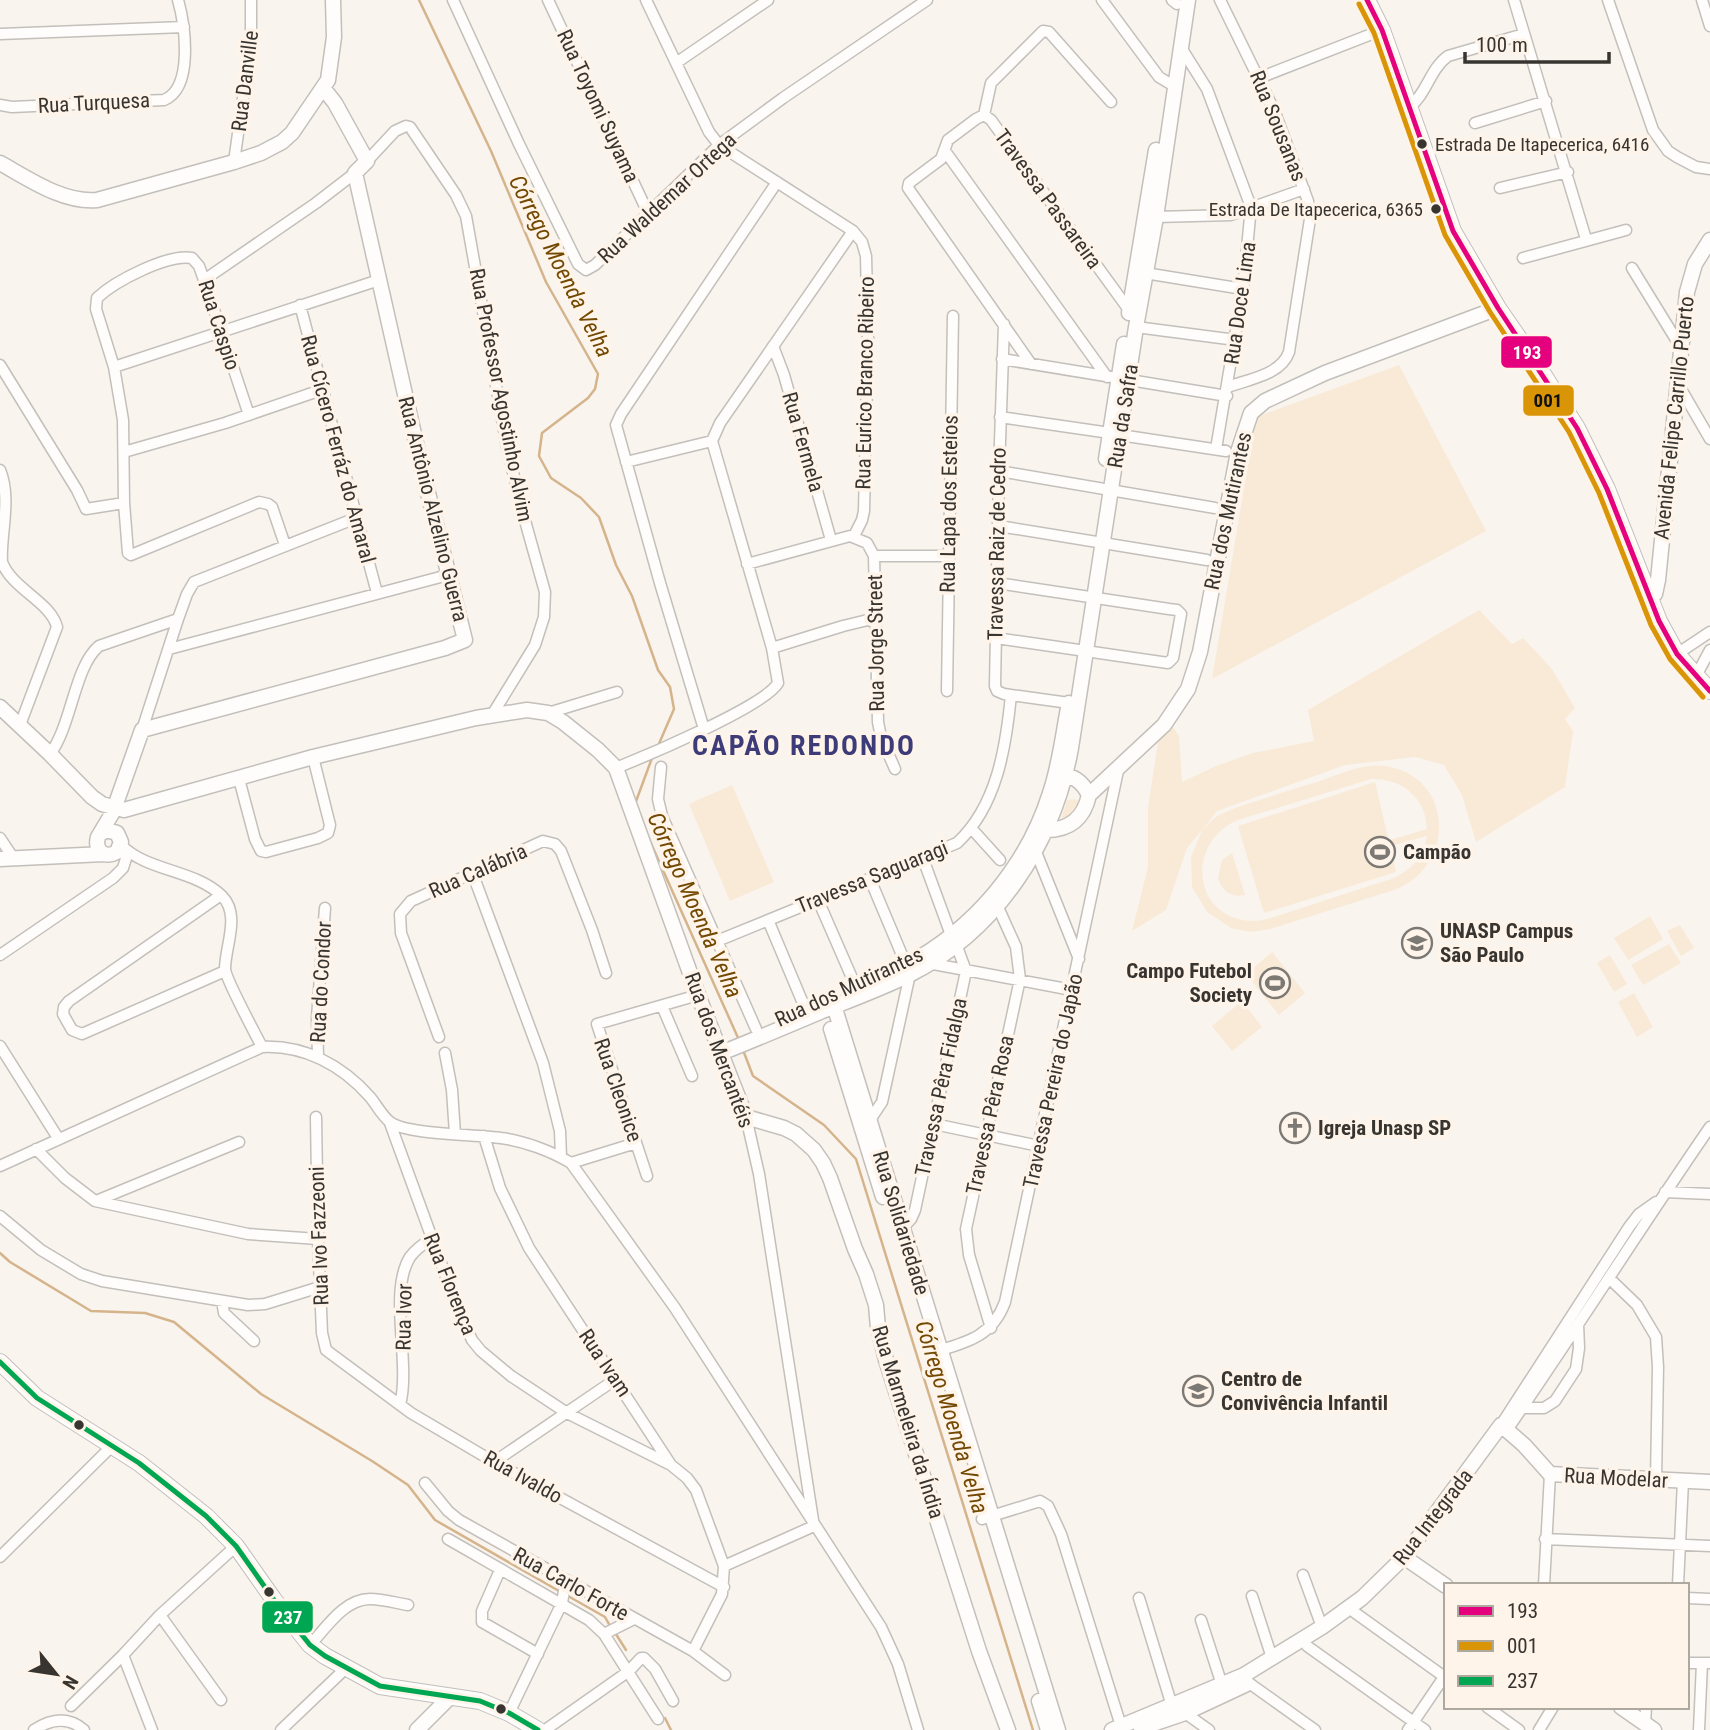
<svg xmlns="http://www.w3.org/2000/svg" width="1710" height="1730" font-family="'Roboto Condensed',sans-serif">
	<rect width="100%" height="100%" fill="#f9f4ee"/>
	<!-- green -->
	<path fill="#f9ead7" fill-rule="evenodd" d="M1399,365L1486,531L1212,679L1256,417Z
		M1479,610L1512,644L1523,638L1552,669L1575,708L1565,719L1573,731L1565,787L1476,842L1462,795L1444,765L1415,757L1345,765L1217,811L1203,829L1217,816L1235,808C1262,799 1290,790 1317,782C1338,775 1362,763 1385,766C1454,776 1457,866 1394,890L1270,929L1251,932L1231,928L1207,912L1192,887L1191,857L1202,830L1187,848L1166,910L1132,931L1148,867V808L1158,742L1171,724L1179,736L1182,782L1216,766L1253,753L1314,741L1308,710ZM1371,779C1401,778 1426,797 1427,829L1390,840L1391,846L1427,836C1424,857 1411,871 1391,879C1360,889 1329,899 1299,909C1284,913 1268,921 1252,921C1192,919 1185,842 1238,820Z
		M1375,782L1396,872L1264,913L1238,826Z
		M732,785L774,882L730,901L689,804Z
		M1075,799L1080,802C1076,811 1070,818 1061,820L1067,800Z
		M1232,853L1245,895C1231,898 1222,891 1218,878L1222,860Z
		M1650,916L1663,939L1628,960L1614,938Z
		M1680,925L1694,948L1681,956L1667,931Z
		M1669,944L1681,963L1643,985L1631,965Z
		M1272,952L1305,993L1279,1015L1246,974Z
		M1610,955L1627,984L1614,992L1597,963Z
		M1634,993L1653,1027L1637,1037L1618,1002Z
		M1242,1001L1262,1027L1232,1051L1212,1026Z"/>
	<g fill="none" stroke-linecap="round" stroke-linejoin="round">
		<!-- stream -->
		<path stroke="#d5b48c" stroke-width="2.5" d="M419,0L491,151L546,282L598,374L595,389L588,398L542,433L539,456L551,478L581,498L599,517L616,565L632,596L658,670L670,687L674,709L658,746
			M635,804L652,758
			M649,839L739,1040
			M743,1050L753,1076L824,1125L856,1159L1033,1730
			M0,1253L10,1262L91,1311L145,1313L174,1322L261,1394L372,1461L408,1485L435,1520L559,1591
			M568,1596L605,1617L610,1626
			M614,1631L626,1650
			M665,1718L671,1730"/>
		<!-- street casing -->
		<g stroke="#c3bfba" stroke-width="13">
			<path id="street" d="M453,0L519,144L578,264L586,270L595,265L719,145L783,98L927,0
				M548,0L648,213
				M646,0L709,132L719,145L853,231L862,242L866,256L868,340L864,511L862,520L854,536
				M1102,0L1159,77L1174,86
				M1172,0L1177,4
				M1220,0L1274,110L1308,201L1310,219L1289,352C1281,375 1249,379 1228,387
				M1514,0L1586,239
				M1608,0L1653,130L1668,151L1677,157L1696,167L1710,169
				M1702,0L1710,26
				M0,34L184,27
				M1180,46L1207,89L1251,207L1243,289L1216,449
				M676,63L768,0
				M1259,78L1382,30
				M0,105L12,107L164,100C194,88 185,25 178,0
				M1410,107C1427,93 1430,69 1448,56L1524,34
				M984,115L976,119L948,140L941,159L909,183L908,188L1031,364
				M984,115L991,120L1129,310
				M984,115L991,83L1043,31L1049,32L1111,102
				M1475,123L1546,101
				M945,151L1107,377
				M367,161L395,131L406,126L410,127L456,195L466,216L507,447L522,510L545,592L544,617L535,645L492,715
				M234,162L251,41V0
				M1500,188L1568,172
				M1156,217L1231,215L1304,189
				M1523,258L1626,230
				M1632,268L1680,346
				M1145,273L1243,289
				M204,280L316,203L355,173
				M300,305L377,593
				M1004,324L999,471L995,686L997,691L1004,694L1069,703
				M1136,327L1236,340
				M773,346L784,375L831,540
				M1002,359L1227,396
				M0,365L77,490L86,509L124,503
				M114,367L379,280
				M1678,384L1710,439
				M249,415L204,280L199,266L192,258C167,254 115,281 97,298L96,309L114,367L123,420L124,503L128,553L131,555L259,502L268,504L272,507L285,545
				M1000,417L1110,433
				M1120,435L1226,451
				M124,452L225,423L321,390
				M626,462L712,441
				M0,470C12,499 0,536 2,562C12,589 51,602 57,627L20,725
				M999,471L1215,508
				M999,526L1207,560
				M874,556L878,722L881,737L895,769
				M747,564L850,536L867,543L874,556H948
				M996,638L1168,663L1173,658L1181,614L1177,610L1169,609L997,583
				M772,648L843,626L876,618
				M169,649L448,575
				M1677,654L1710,632
				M1696,676L1710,650
				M947,691L953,316
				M548,713L617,692
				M704,729L660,583L616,425L621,414L777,182
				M142,730L178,619L187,594L194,582L356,518
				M50,754C72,725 74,667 99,646L178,619
				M661,767L658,799L662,816L756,1029
				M616,768C646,756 765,706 778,683L772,648L712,441L720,423L853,231
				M239,779L255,839L261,851L266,852L318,838L328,833L330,825L313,757
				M972,829L1000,860
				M0,838L14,859
				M121,845C148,872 194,869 222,896C241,915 225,946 225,969C226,980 255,1033 262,1047
				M1036,852L1079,959
				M922,856L951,935
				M472,872L543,1063L560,1131L561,1157
				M221,895L69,1001L64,1007L63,1014L72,1030L82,1034L225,971
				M818,900L856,987
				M768,920L805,1008
				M717,941L957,843C997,806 1006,747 1011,695
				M0,955L113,878L123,868L128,852
				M928,963L1072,990
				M662,1006L692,1076
				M439,1037L401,933L400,914L411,901L543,841L555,844L561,851L592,930L606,973
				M0,1046L58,1138
				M445,1053L452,1090L455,1134
				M318,1057L317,1018L325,908
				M316,1117L318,1239L322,1333L326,1350L411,1413L494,1462L724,1587
				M746,1117L759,1174L813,1520
				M390,1123L457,1307L472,1340L481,1351L511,1376L567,1413L669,1464
				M934,1124L1039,1146
				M866,1126L882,1102L910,974L870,879
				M484,1136L500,1188L529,1248L671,1465L687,1478L696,1490L724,1566L722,1594L693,1651
				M36,1149L65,1178L95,1201L248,1234L318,1239
				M571,1163L636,1143
				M0,1166L262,1047C304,1045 342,1065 370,1097C376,1104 382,1116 390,1122C407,1135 476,1134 501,1138C524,1141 551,1151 571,1163L675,1308L881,1627L898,1664L918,1730
				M647,1176L597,1024L698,995
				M1665,1192L1710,1194
				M96,1201L239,1142
				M0,1216L41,1250L81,1274L102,1281L248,1305L265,1304L320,1287
				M903,1228L911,1219L915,1210L966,971L956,944
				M1610,1279L1637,1305L1656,1337L1658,1367L1656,1480
				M222,1301L224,1313L254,1341
				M991,1328L969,1255L966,1229L1020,979L1016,947L997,905
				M931,1353C964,1343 992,1338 1005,1302L1119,766
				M400,1405C411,1363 388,1292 410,1257C416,1249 423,1244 431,1239
				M1522,1408H1544L1555,1401L1576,1369L1579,1348L1578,1324
				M1501,1425L1629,1227L1639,1214L1656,1202
				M1507,1430C1576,1330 1641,1227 1710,1127
				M494,1462L616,1379
				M425,1483L448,1511L459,1520L693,1651L725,1675
				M982,1519L1040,1501L1048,1506L1061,1534L1121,1726
				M448,1539L589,1620L604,1634L658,1719
				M1545,1539L1710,1546
				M0,1557L113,1445
				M724,1566L814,1526
				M500,1570L482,1611V1622L538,1654
				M1303,1575L1322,1627
				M1544,1585L1550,1474
				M1678,1585L1683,1481
				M1252,1596L1272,1658
				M1139,1598L1172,1706
				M1687,1598L1710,1599
				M1354,1612L1446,1678
				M160,1615L221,1700
				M1201,1620L1222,1685
				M604,1634L634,1619
				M310,1645C326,1628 344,1599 370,1599C383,1599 396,1603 408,1605
				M1307,1646L1425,1730
				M1687,1663H1710
				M1244,1675L1249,1683L1315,1730
				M71,1706L123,1655
				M1487,1707L1519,1730
				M509,1713L562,1603L564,1591L571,1584
				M1185,1713L1209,1730
				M1645,1724L1646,1707
				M34,1730C51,1719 68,1716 84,1730
				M152,1730L123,1655L160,1615L236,1546
				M281,1730L345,1669
				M545,1730L629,1671L641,1658H644L655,1669L673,1701
				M1408,1730L1444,1677
				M1539,1730L1553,1707
				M1699,1730L1702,1663"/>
		</g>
		<!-- secondary casing -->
		<g stroke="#c3bfba" stroke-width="17">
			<path id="secondary" d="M0,163C29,179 63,203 97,200L234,162L261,153L282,142L292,133L328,80L334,37L333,0
				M1129,313L1156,150
				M1106,459L1124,344
				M1649,598L1655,594L1658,580L1687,292L1695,264L1710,240
				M0,707L50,754L92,797L102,804L124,810L313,757L476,718L527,710L548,713L563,722L598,750L616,768L698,995L746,1117L784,1128L796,1134L814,1150L823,1163L830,1178L855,1249L866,1274L876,1305L878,1328L886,1360L979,1651L1008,1730
				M1089,795L1164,725L1188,689L1200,652L1238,452L1251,413L1265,401L1325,373L1498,308
				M1046,830C1070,830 1084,818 1089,795C1082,781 1073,775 1057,774
				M100,834L107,830L117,833L121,842L117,852C105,859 94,851 98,837L113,812L142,730L445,648L465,640L421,465L355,173L367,161L335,103L324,89
				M0,859L104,854
				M866,982C879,977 893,972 906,965C974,929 1027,866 1050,793C1060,764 1063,733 1069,703
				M832,999L1058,1730
				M831,1029L883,1197
				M721,1053C754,1040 787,1026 820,1012C850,1000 880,989 909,975C997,931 1054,843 1071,748L1136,327L1156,217L1188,0
				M1404,1557L1446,1586
				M1039,1701L1048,1730
				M1621,1707L1654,1730
				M1141,1728L1185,1713L1245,1685
				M417,1730L449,1698
				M1112,1730L1244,1675L1322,1627L1362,1598L1404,1557L1501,1425L1524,1445L1550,1474L1710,1482"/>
		</g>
		<!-- primary casing -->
		<g stroke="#c3bfba" stroke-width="18">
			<path id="primary" d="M1367,0L1382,30L1397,72L1453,231L1498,308L1538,366L1577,428L1607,489L1659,621L1677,654L1710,691
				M0,1362L37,1398L139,1463L206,1516L236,1546L274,1600L310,1645L325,1656L380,1686L480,1701L509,1713L538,1730"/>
		</g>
		<!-- street -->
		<use href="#street" stroke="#fefdfc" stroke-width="10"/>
		<!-- secondary -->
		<use href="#secondary" stroke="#fefdfc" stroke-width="14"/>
		<!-- primary -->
		<use href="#primary" stroke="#fefdfc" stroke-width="16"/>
		<!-- bus-1 casing -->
		<g stroke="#fef4e9" stroke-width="10">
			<path id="bus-1" d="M1367,0L1382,30L1453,231L1498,308L1577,428L1607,489L1659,621L1677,654L1710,691"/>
		</g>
		<!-- bus-2 casing -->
		<g stroke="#fef4e9" stroke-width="10">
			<path id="bus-2" d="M1359,4L1374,33L1445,235L1490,312L1569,432L1599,493L1651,625L1670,659L1703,697"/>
		</g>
		<!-- bus-3 casing -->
		<g stroke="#fef4e9" stroke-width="10">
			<path id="bus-3" d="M0,1362L37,1398L139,1463L206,1516L236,1546L274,1600L310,1645L325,1656L380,1686L480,1701L509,1713L538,1730"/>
		</g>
		<!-- bus-1 -->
		<use href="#bus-1" stroke="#e5007d" stroke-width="5"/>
		<!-- bus-2 -->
		<use href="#bus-2" stroke="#da9507" stroke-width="5"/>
		<!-- bus-3 -->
		<use href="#bus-3" stroke="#00a651" stroke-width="5"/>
	</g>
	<!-- icons -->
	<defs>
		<g id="stadium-ring" transform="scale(1.575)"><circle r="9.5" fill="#fef4e9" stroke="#7c7873" stroke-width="1.5"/><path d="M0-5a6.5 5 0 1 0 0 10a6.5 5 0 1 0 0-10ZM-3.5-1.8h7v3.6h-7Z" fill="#7c7873"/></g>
		<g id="university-ring" transform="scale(1.575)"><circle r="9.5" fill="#fef4e9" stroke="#7c7873" stroke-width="1.5"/><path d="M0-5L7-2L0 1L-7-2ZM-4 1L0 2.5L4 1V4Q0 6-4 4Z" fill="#7c7873"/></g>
		<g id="church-ring" transform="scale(1.575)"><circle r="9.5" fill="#fef4e9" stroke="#7c7873" stroke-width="1.5"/><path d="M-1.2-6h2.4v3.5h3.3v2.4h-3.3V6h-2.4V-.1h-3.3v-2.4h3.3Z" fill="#7c7873"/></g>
		<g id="school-ring" transform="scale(1.575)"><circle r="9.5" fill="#fef4e9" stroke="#7c7873" stroke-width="1.5"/><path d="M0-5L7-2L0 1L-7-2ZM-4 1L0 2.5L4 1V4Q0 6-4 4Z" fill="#7c7873"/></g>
	</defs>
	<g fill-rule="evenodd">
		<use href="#stadium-ring" x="1380" y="852"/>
		<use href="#university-ring" x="1417" y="943"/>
		<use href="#stadium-ring" x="1275" y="983"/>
		<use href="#church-ring" x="1295" y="1128"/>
		<use href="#school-ring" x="1198" y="1391"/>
	</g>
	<!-- markers -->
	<g fill="#383531" stroke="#fef4e9" stroke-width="2.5">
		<circle cx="1422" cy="144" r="6"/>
		<circle cx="1436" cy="209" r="6"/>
		<circle cx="79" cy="1425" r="6"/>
		<circle cx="269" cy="1592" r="6"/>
		<circle cx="501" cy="1709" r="6"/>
	</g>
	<g text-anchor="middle" stroke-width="7" stroke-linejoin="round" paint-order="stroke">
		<!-- bus labels -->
		<g font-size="19" fill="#383531" stroke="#fef4e9" text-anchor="start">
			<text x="1435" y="151">Estrada De Itapecerica, 6416</text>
			<text x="1423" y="216" text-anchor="end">Estrada De Itapecerica, 6365</text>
		</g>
		<!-- street labels -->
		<g font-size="21" fill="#383531" stroke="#fef4e9">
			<text transform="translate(245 81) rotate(-83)" y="7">Rua Danville</text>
			<text transform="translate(94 103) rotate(-3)" y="7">Rua Turquesa</text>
			<text transform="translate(598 106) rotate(65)" y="7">Rua Toyomi Suyama</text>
			<text transform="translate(1278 126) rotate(68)" y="7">Rua Sousanas</text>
			<text transform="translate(667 198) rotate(-43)" y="7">Rua Waldemar Ortega</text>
			<text transform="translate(1048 199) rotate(54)" y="7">Travessa Passareira</text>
			<text transform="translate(1240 303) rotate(-82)" y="7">Rua Doce Lima</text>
			<text transform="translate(219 325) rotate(72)" y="7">Rua Caspio</text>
			<text transform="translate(865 383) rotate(-89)" y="7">Rua Eurico Branco Ribeiro</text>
			<text transform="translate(501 395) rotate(79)" y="7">Rua Professor Agostinho Alvim</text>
			<text transform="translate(1123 416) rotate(-81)" y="7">Rua da Safra</text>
			<text transform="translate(1674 418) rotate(-84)" y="7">Avenida Felipe Carrillo Puerto</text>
			<text transform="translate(803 442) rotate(74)" y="7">Rua Fermela</text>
			<text transform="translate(338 449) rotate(75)" y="7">Rua Cícero Ferráz do Amaral</text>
			<text transform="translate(949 504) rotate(-89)" y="7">Rua Lapa dos Esteios</text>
			<text transform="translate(433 509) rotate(76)" y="7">Rua Antônio Alzelino Guerra</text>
			<text transform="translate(1228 511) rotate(-78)" y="7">Rua dos Mutirantes</text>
			<text transform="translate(997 544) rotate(-89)" y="7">Travessa Raiz de Cedro</text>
			<text transform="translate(876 643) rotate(-91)" y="7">Rua Jorge Street</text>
			<text transform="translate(478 871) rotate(-24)" y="7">Rua Calábria</text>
			<text transform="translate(872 877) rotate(-22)" y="7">Travessa Saguaragi</text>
			<text transform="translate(321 982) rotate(-87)" y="7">Rua do Condor</text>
			<text transform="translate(849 987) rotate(-25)" y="7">Rua dos Mutirantes</text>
			<text transform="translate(719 1050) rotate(70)" y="7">Rua dos Mercantéis</text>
			<text transform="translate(1053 1081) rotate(-78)" y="7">Travessa Pereira do Japão</text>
			<text transform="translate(941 1087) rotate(-78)" y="7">Travessa Pêra Fidalga</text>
			<text transform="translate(618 1090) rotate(71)" y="7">Rua Cleonice</text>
			<text transform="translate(990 1115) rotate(-78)" y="7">Travessa Pêra Rosa</text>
			<text transform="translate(901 1223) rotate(73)" y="7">Rua Solidariedade</text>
			<text transform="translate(319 1236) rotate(-92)" y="7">Rua Ivo Fazzeoni</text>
			<text transform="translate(450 1284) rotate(68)" y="7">Rua Florença</text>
			<text transform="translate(404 1317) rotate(-89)" y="7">Rua Ivor</text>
			<text transform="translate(605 1363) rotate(56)" y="7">Rua Ivam</text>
			<text transform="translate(908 1422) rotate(73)" y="7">Rua Marmeleira da Índia</text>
			<text transform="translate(523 1477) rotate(29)" y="7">Rua Ivaldo</text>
			<text transform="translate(1616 1478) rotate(3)" y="7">Rua Modelar</text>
			<text transform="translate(1433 1517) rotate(-52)" y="7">Rua Integrada</text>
			<text transform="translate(571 1584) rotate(29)" y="7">Rua Carlo Forte</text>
		</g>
		<!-- poi labels -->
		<g font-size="21" font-weight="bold" fill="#383531" stroke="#fef4e9" text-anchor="start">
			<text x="1403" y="859">Campão</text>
			<text x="1440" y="938">UNASP Campus<tspan x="1440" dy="24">São Paulo</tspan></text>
			<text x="1252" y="978" text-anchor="end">Campo Futebol<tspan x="1252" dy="24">Society</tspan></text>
			<text x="1318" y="1135">Igreja Unasp SP</text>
			<text x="1221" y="1386">Centro de<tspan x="1221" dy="24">Convivência Infantil</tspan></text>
		</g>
		<!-- water labels -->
		<g font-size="23" font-style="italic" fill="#734800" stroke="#fef4e9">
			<text transform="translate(561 266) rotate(63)" y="8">Córrego Moenda Velha</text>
			<text transform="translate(695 905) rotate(66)" y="8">Córrego Moenda Velha</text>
			<text transform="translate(952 1417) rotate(73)" y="8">Córrego Moenda Velha</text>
		</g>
		<!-- district labels -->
		<g font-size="28" font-weight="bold" letter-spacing="2" fill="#3d3c79" stroke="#fef4e9">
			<text x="804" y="755">CAPÃO REDONDO</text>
		</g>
	</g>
	<g stroke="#fef4e9" stroke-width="2.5">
		<rect x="1500" y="335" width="53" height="34" rx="7" fill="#e5007d"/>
		<rect x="1522" y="384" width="53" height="33" rx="7" fill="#da9507"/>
		<rect x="261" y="1600" width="53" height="34" rx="7" fill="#00a651"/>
	</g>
	<g font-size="19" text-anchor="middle" font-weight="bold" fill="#fff">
		<text x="1527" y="359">193</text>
		<text x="288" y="1624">237</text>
	</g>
	<g font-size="19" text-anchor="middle" font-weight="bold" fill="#111">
		<text x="1548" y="407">001</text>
	</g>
	<!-- legend -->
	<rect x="1444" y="1583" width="245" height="126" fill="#fef4e9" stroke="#afa89f" stroke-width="2"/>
	<rect x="1458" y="1606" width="35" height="10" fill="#e5007d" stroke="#afa89f" stroke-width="2"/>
	<text x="1507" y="1618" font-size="21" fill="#383531">193</text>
	<rect x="1458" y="1641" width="35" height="10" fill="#da9507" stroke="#afa89f" stroke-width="2"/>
	<text x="1507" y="1653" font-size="21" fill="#383531">001</text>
	<rect x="1458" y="1676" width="35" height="10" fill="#00a651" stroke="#afa89f" stroke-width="2"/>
	<text x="1507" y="1688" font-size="21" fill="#383531">237</text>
	<!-- north arrow -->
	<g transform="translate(56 1674) rotate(120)" stroke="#fef4e9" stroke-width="5" paint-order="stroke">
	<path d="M0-5L12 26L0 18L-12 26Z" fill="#383531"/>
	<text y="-10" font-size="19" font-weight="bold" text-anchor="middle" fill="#383531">N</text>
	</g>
	<!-- scale -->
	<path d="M1465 52v10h144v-10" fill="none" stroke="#383531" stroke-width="3.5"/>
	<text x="1476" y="52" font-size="21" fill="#383531" stroke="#fef4e9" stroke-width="5" paint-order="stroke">100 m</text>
</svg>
